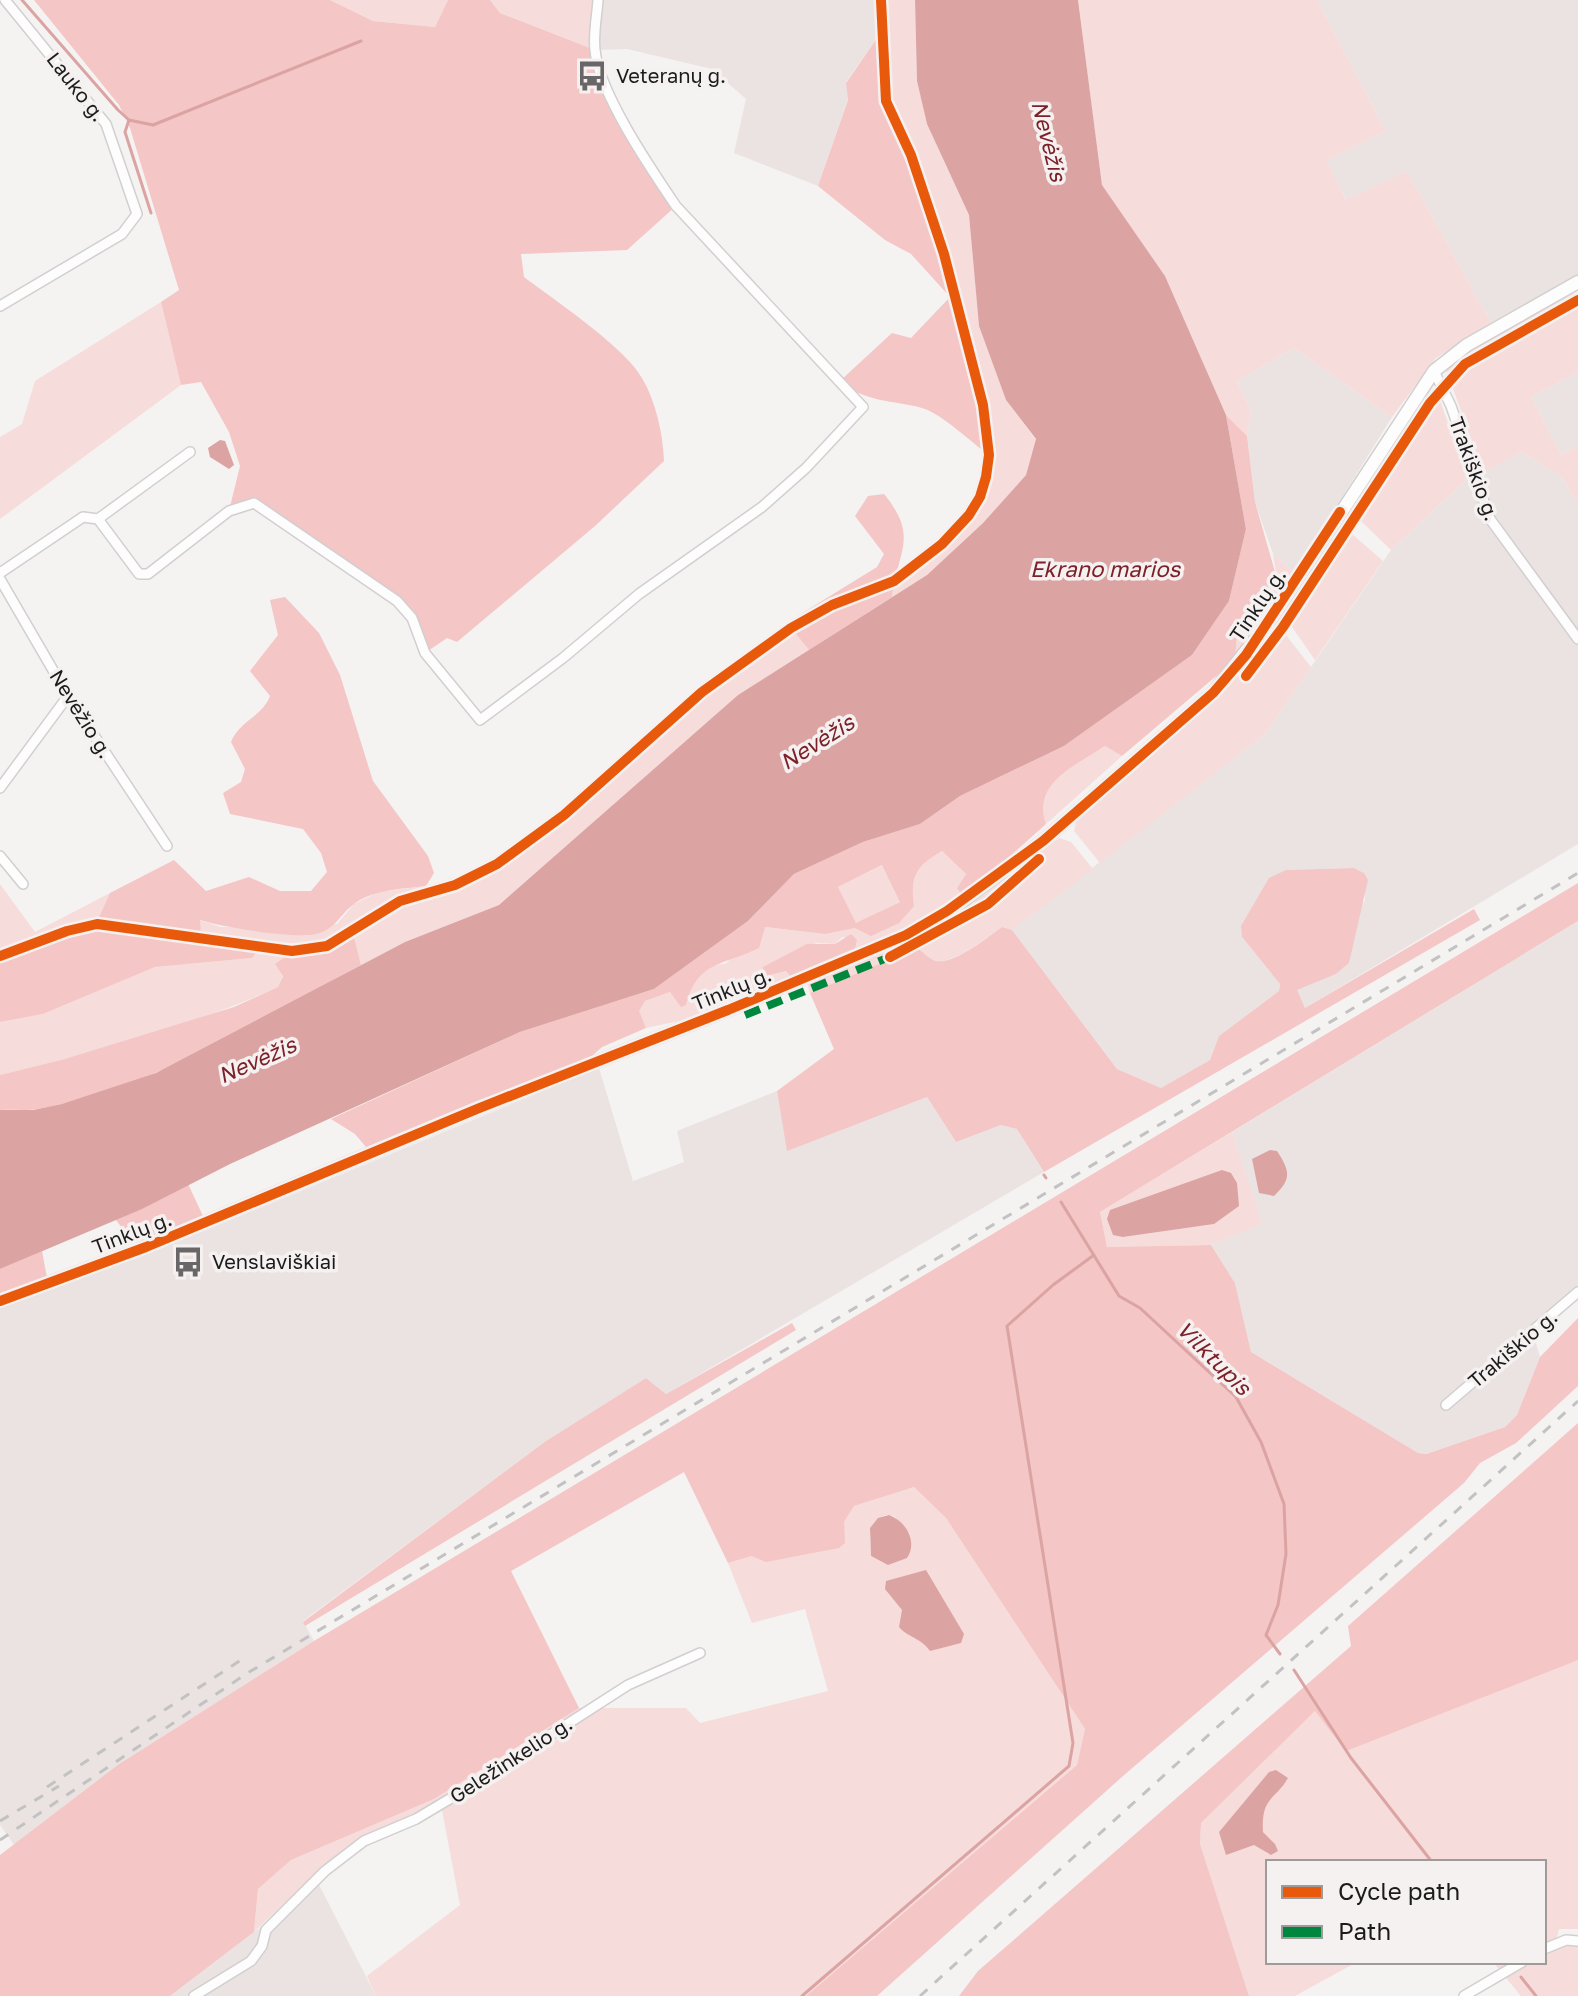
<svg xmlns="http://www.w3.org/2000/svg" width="1578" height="1996" font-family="'Golos Text',sans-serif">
	<rect width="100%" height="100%" fill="#f5f2f2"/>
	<!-- built -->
	<path fill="#ebe3e2" d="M598,0H881L882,31L846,82L848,99L818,186L734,153L746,99L712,69L627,49L595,50Z
		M1317,0H1578V276L1491,323L1407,171L1347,201L1326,160L1386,131Z
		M1294,348L1392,417L1295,573L1273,554L1255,502L1247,436L1251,410L1237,381Z
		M1578,372V446L1561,455L1531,397Z
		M1522,452L1562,477L1578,506V844L1305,1008L1296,990L1336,974L1349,963L1357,915L1365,900L1364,873L1354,868L1286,870L1242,937L1280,984L1279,991L1219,1036L1210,1060L1161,1088L1117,1069L1012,930L1265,734L1391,550L1468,478Z
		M1578,921V1292L1533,1333L1540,1357L1517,1415L1505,1427L1425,1454L1418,1453L1251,1352L1235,1283L1211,1245L1261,1224L1232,1132Z
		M599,1068L633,1181L684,1162L677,1131L777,1091L788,1150L927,1097L956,1142L1001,1125L1017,1129L1044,1172L666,1394L646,1378L546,1441L303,1621L314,1641L119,1764L14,1845L0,1825V1305L209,1229Z
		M314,1875L376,1996H170L266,1923Z"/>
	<!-- green -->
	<path fill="#f6dcdb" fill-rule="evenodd" d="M330,0H448L435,27L373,21Z
		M490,0H598L595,50L500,13Z
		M881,0H915L917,81L927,124L969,215L979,326L1006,400L1036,440L1026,475L983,523L927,575L892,597L894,581C925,559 963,533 980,497C1009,436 937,224 912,158C905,139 892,122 887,103C880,79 881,26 881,0Z
		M1078,0H1317L1386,131L1327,160L1346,200L1407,171L1491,323L1436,358L1392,417L1294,348L1237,381L1251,410L1247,436L1226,415L1165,276L1102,185Z
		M1573,293L1578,303V372L1531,397L1561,455L1578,446V506L1562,477L1522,452L1483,472L1446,369L1466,352Z
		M161,302L181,385L0,519V437L22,424L35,381Z
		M1426,392L1436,393L1440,401L1468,478L1391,550L1362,522L1354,504L1360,493L1378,474L1382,483L1401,453L1391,454L1399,433Z
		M1344,527L1383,561L1315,660L1283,614L1337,531Z
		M1273,554L1295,573L1235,660L1238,622L1277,579Z
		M791,628L809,650L738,695L499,905L405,942L361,965L351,931L327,946L292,951L278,987C190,1026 94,1053 0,1075V1022L43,1014L155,967L252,958L262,947L201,936L199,920L221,927L337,924L354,904L378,892L426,886L497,864L564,815L701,692Z
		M1273,631L1285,634L1311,667L1265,734L1100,863L1074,831L1077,818L1226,688Z
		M1105,746L1122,756L1046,824C1032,783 1075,766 1105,746Z
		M1059,838L1071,842L1093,869L1012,930L1002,927C988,937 950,967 933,960C927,957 922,951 917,948L810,993L807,983L952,919Z
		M942,851L966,874L957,888L961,894L902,929L855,950L857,940L842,937L835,944L816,943L766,976L786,971L791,977L679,1021L646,1028L638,1011L645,1001L670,992L681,1006C690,986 699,964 725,964L765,927L825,934L855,928L914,906C910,876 916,866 942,851Z
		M883,865L901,901L856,924L838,887Z
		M0,884L35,932L110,893L97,924L67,931L0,956Z
		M1232,1132L1262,1224L1211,1245L1107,1247L1100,1212ZM1115,1210L1214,1224L1123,1237Z
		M914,1487L946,1518L1085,1729L1077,1765L806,1996H376L367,1976L460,1905L441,1805L385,1832L314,1875L254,1932L258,1889L291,1860L434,1799L579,1708H686L700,1723L828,1691L805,1609L752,1623L728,1563L752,1556L844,1543V1522L854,1506ZM886,1515L894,1516L910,1534L883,1562L871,1556C871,1539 865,1522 886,1515Z
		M1578,1660V1929H1559L1556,1941H1578V1996H1521L1493,1962H1544V1862H1268V1962H1357L1295,1996H1249L1200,1844L1201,1823L1315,1711L1540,1672ZM1269,1772L1288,1778C1274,1801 1261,1797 1263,1832L1275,1844L1268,1854L1259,1847L1219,1832Z"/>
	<!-- forest -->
	<path fill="#f4c6c5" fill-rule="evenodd" d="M34,0H330L373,21L435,27L448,0H490L500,13L595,50C610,105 644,158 676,206L627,250L521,254L524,277C553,299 626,348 642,378C656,402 663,434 664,461L595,526L457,642L447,638L425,653L417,630L397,601L255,503L229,511L240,466L229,432L201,382L181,385L161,302L179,290L130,128L119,105Z
		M882,31L886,101L911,155L954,285L983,405L989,455C972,443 941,413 922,408C895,400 862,403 841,380L892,333L911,338L950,297L911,254L885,240L818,186L848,100L846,83Z
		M1226,415L1247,436L1255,502L1277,579L1238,622L1235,660L1122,756L1105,746C1075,766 1032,783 1046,824L983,880L961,894L957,888L966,874L942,851C916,866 910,876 914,906L899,923L871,936L855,928L825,934L765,927L759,948C722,966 697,961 686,1005L681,1007L670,992L645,1001L639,1011L646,1028L602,1047L592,1056L367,1148L355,1134L331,1119L520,1032L654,989L748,921L794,874L863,842L920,824L960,796L1064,746L1192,655L1229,601L1246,529ZM882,865L900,902L856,923L838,887Z
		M884,494C919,537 898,550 892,597L809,650L791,628V620L877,567L884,554L855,516L868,496Z
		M285,597L319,633L340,675L373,781L428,856L434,873L426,886C403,889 374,889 354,904C340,914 336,929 316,934C295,939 222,927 200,920L201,937L262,946L252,958L155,967L43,1014L0,1022V956L67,931L96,924L110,893L174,860L206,891L249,877L280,891H311L327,872L321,853L303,829L230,814L223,793L241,782L245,769L231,742C239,721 262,717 270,696L250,671L278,635L270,600Z
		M1354,868L1364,873L1368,880L1349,963L1336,974L1297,990L1305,1008L1474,909L1480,920L1044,1172L1017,1129L1001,1125L956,1142L927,1097L787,1151L777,1091L834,1049L810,993L917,948C922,951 927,957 933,960C950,968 988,937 1002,927L1012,930L1117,1069L1161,1088L1210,1060L1219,1036L1279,991L1280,984L1242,937L1241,926L1269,878L1286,870Z
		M1578,883V921L1100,1212L1107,1247L1211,1245L1235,1283L1251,1352L1418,1453L1426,1454L1505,1427L1517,1415L1540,1357L1578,1318V1386L1516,1443L1480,1463L1464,1483L1123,1776L877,1996H806L1077,1765L1085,1729L946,1518L914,1487L854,1506L844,1522L845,1543L839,1548L766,1562L752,1556L728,1563L684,1472L511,1571L579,1708L434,1799L291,1860L258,1889L254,1932L170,1996H0V1855L119,1764L314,1641Z
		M352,930L361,965C259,1019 153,1090 37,1109C25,1111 12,1109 0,1110V1075L65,1059L234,1007L278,987L283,976L275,964C301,945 323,952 352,930Z
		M851,934L857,940L855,950L791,977L786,971L766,976L762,973L763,967L807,944H835Z
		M188,1184L203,1216L135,1244L115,1219Z
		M42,1251L47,1278L0,1294V1269Z
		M792,1323L796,1330L305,1626L303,1622L546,1441L646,1378L666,1394Z
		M1578,1423V1660L1346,1751L1315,1711L1201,1823L1200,1844L1249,1996H959L978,1971L1351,1646L1348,1626Z"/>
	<!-- water -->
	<path fill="#dba4a3" d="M915,0H1078L1102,185L1165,276L1226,415L1246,529L1229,601L1192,655L1064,746L960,796L920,824L863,842L794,874L748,921L654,989L520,1032L230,1164L142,1209L0,1269V1110H33L62,1104L156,1073L405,942L499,905L738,695L927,575L983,523L1026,475L1036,439L1006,400L979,326L969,215L927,124L917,81Z
		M220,440L225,441L234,465L229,469L210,457L208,448Z
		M1270,1150L1277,1151C1290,1171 1292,1179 1274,1196L1259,1193L1252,1159Z
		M1222,1170L1231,1173L1237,1183L1239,1206L1214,1224L1123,1237L1113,1235L1107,1219L1110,1210Z
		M889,1515C906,1521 918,1542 907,1558L888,1565L871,1556L870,1528L878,1518Z
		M926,1570L964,1634L961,1643L930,1651C920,1637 907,1637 899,1627L902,1610L885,1589L886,1581Z
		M1276,1770L1288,1778C1275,1801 1261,1796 1263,1832L1275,1844L1278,1851L1271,1855L1254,1845L1226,1855L1219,1832L1269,1772Z"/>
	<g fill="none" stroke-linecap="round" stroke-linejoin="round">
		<!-- stream -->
		<path stroke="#dba4a3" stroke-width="3" d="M22,0L118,110L129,120L153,125L361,41
			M129,120L125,132L151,213
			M1044,1175L1046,1178
			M1061,1202L1119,1296L1140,1308L1236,1397L1261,1442L1284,1504L1286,1554L1278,1605L1266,1635L1280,1654
			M1294,1670L1351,1758L1432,1862
			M1521,1977L1536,1996
			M802,1996L1069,1766L1073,1743L1007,1326L1053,1285L1094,1255"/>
		<!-- street casing -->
		<g stroke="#d1cfcf" stroke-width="12">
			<path id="street" d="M0,306L122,234L137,214L106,124L5,0
				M1434,371L1451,406L1490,519L1578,639
				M98,519L190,452
				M0,573L83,517L98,519L139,574H148L229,511L254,503L397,601L412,618L425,653L480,720L563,658L639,594L762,507L806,468L863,407L676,206C651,169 599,93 595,50C593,34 597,16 598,0
				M0,579L68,696L167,846
				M0,788L68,696
				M0,856L23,884
				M1446,1405L1578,1292
				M1544,1949L1566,1940L1578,1941
				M194,1996L251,1961L262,1946L266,1930L325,1871L364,1841L416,1819L468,1788L628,1685L700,1653
				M1464,1996L1522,1962"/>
		</g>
		<!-- secondary casing -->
		<g stroke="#d1cfcf" stroke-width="15">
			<path id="secondary" d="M0,1301L146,1247L477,1109L728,1010L906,935L956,906L1043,841L1213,693L1272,618L1434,371L1467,345L1578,282"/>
		</g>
		<!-- street -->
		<use href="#street" stroke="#fefdfd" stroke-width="9"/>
		<!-- secondary -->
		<use href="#secondary" stroke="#fefdfd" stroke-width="12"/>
		<!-- rail -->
		<path stroke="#c2c2c2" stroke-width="3" stroke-dasharray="10 10" stroke-linecap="butt" d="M47,1787L247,1656
			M0,1821L59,1786
			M0,1840L246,1674L1578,873
			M920,1996L1578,1401"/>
		<!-- quiet -->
		<path stroke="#00873e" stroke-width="8" stroke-dasharray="16 8" stroke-linecap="butt" d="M745,1015L897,954"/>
		<!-- cycleway casing -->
		<g stroke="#f6f1f1" stroke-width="15">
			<path id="cycleway" d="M1246,676L1283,627L1430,403L1465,364L1578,300
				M0,956L67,931L97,924L292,951L327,946L400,901L455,885L497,864L564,815L702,692L791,628L832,605L894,581L942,544L969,515L980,497L986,477L989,455L983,405L944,254L911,155L886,101L881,0
				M890,957L988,904L1039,859
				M0,1301L146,1247L477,1109L728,1010L906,935L947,911L1043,841L1213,693L1246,655L1340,512"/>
		</g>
		<!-- cycleway -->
		<use href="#cycleway" stroke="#e8590c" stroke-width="10"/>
	</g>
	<!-- icons -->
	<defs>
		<g id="bus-bare" transform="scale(2.4)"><path d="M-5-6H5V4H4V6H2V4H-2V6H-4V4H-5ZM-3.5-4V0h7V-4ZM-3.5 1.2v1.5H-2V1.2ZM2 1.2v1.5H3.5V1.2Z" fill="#686666" stroke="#f6f1f1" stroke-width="2.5" paint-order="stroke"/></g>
	</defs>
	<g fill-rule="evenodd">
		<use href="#bus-bare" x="592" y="76"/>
		<use href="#bus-bare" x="188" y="1262"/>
	</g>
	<g text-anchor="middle" stroke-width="7" stroke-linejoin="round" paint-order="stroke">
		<!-- poi labels -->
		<g font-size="20" fill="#1c1b1b" stroke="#f6f1f1" text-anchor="start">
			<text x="616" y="83">Veteranų g.</text>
			<text x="212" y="1269">Venslaviškiai</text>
		</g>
		<!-- street labels -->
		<g font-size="20" fill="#1c1b1b" stroke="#f6f1f1">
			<text transform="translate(76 87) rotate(52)" y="7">Lauko g.</text>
			<text transform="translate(1474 469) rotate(70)" y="7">Trakiškio g.</text>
			<text transform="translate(1258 605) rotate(-56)" y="7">Tinklų g.</text>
			<text transform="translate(81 714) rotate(58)" y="7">Nevėžio g.</text>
			<text transform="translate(732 989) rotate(-22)" y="7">Tinklų g.</text>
			<text transform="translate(132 1233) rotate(-21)" y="7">Tinklų g.</text>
			<text transform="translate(1513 1349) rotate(-40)" y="7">Trakiškio g.</text>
			<text transform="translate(511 1760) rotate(-33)" y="7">Geležinkelio g.</text>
		</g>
		<!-- water labels -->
		<g font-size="22" font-style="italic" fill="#7d2129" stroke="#f6f1f1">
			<text transform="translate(1049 141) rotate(76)" y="8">Nevėžis</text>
			<text x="1105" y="577">Ekrano marios</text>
			<text transform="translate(817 742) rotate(-32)" y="8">Nevėžis</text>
			<text transform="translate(257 1060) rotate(-24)" y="8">Nevėžis</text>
			<text transform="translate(1214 1358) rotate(45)" y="8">Vilktupis</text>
		</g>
	</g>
	<!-- legend -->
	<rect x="1266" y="1860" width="280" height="104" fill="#f6f1f1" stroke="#9f9b9b" stroke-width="2"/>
	<rect x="1282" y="1886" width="40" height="12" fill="#e8590c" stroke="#9f9b9b" stroke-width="2"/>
	<text x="1338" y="1900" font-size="24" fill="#1c1b1b">Cycle path</text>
	<rect x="1282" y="1926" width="40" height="12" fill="#00873e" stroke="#9f9b9b" stroke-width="2"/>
	<text x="1338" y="1940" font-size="24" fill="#1c1b1b">Path</text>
</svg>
